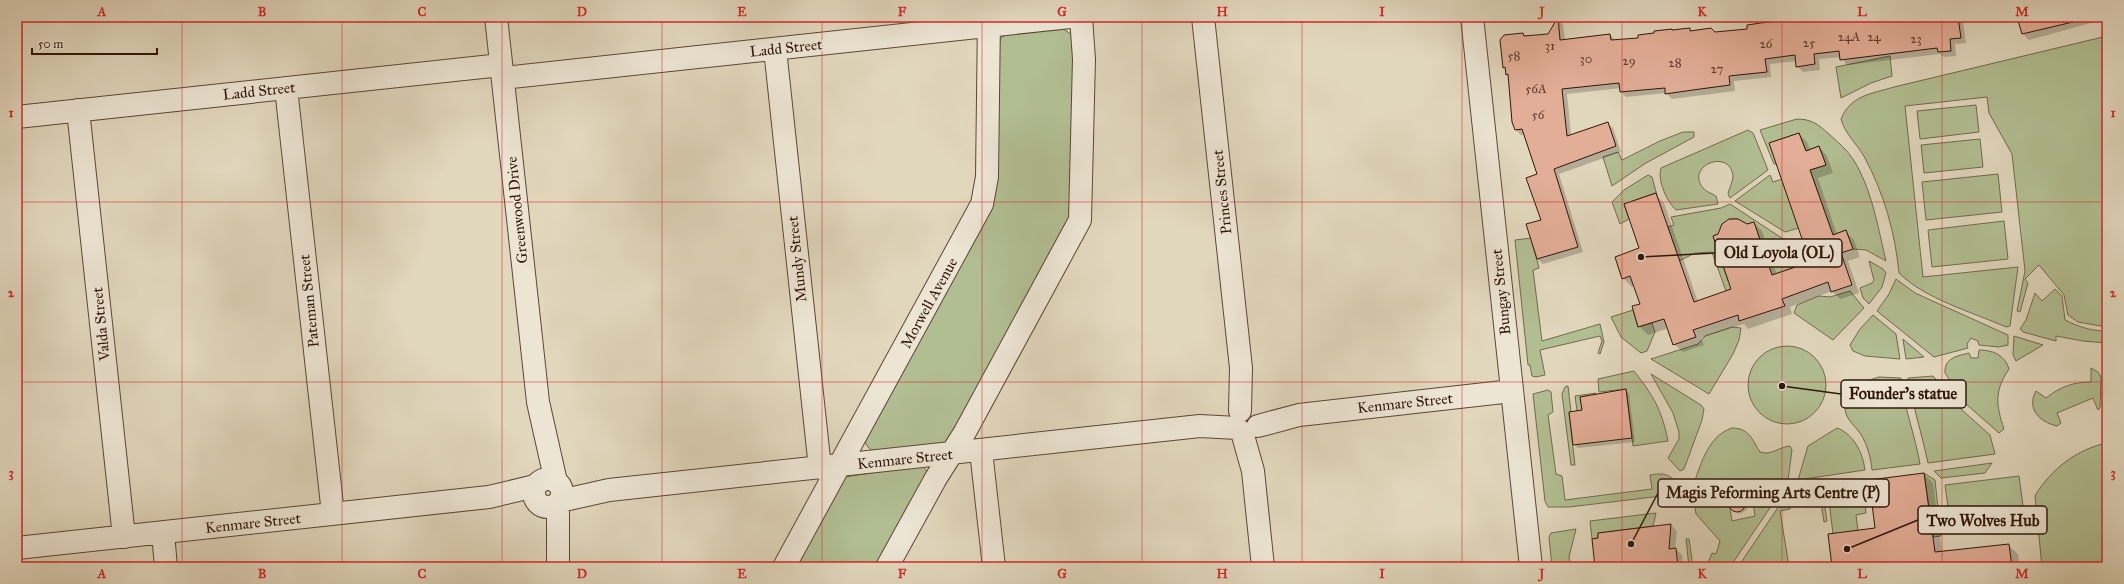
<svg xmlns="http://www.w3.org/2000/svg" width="2124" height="584" font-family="'IM FELL Great Primer',serif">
	<rect width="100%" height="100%" fill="#e1d7bd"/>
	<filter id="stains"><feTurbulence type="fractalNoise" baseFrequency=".005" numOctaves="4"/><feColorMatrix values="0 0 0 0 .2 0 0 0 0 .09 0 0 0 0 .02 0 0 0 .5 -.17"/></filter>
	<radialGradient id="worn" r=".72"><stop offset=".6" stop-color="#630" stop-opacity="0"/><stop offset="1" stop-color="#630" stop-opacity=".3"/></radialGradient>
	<!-- green -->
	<path fill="#b1be92" stroke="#716a4d" d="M1062,28L1075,37L1076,211L959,430L944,444L877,453C868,449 865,445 864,436L983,216L997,43L1002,37L1008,34Z
		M2107,36V327L2078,322L2068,315L2064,295L2039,265L2025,279L2028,283L2020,312L2017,311L2025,271L2012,154L1989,113L1987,97L1905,106L1923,277L2018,267L2010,326L2006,327C1972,312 1925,299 1899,273C1895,232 1884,194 1865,158C1858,145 1845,134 1841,119C1851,95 1871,94 1894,87Z
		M1890,56L1892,76L1871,83L1841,98L1836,67Z
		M1976,105L1979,132L1920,139L1917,111Z
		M1797,119C1812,119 1819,125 1830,135C1838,142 1847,150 1853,159C1872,189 1878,228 1886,261L1866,250L1853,249L1846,230L1833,235L1810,170L1826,165L1819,146L1806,151L1799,133L1770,143L1777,164H1774L1760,130Z
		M1748,130L1753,133L1768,170L1730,198L1728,194C1729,188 1733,182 1733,176C1730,148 1685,165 1703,188C1706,192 1711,193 1716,196L1718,204L1676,210C1667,202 1657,180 1661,168Z
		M1683,132H1694V137L1646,163L1612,186L1603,157L1618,152L1622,160L1660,141Z
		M1980,139L1983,167L1924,173L1921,145Z
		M1998,174L2002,212L1926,220L1922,182Z
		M1648,175L1652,177L1661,210L1655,193L1624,204L1629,219L1620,224L1612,202L1624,190Z
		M1770,175L1773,182L1782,179L1799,228L1785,232L1735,201Z
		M1730,204L1794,246L1801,265L1764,278L1769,267L1754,222L1745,225L1738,219H1729L1720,233L1713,236L1728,281L1739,287L1726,291L1712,252L1695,253L1679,261L1668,227L1674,225L1671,217L1721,208Z
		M2004,221L2008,259L1932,267L1928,230Z
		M1531,238L1539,268L1533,270L1542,341L1600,324L1604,342L1600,354L1598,353L1602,341L1600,336L1540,350L1545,375L1536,377L1532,376L1530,365H1528L1515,240Z
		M1869,261L1883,269L1886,273L1882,287L1869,304L1863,298L1860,288L1872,283L1874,280Z
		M1896,279L1915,293L2008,335V345L1999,347L1979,345L1978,341L1971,338L1967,344L1968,348L1934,357L1877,311L1889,294Z
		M2055,289L2062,296L2065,320C2079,327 2091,331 2107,331V343L2083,341L2056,336V341L2023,332L2020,329L2026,320L2035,293L2042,301Z
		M1850,291L1864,308L1833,340L1794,313L1797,305L1819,296L1830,297Z
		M1633,310L1638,327L1652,323L1655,332L1647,351L1641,353L1621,337L1611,317Z
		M1873,315L1896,334L1900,359L1865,356L1853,351L1850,345L1860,329Z
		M1732,327L1741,328L1739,340L1733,354L1709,394L1651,359L1698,344L1705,336Z
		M2014,336L2043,345L2016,361L2013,355Z
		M1903,339L1924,357L1906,359Z
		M1748 385a39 39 0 1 1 78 0a39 39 0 1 1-78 0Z
		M1979,350C1993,350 2005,355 2009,369C1994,391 1996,405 2004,429L1999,433L1966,404L1945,373C1944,358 1957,356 1969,353L1971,358H1978Z
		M2091,368L2098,372L2101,377L2100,408L2098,410L2093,398L2057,413L2061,423L2057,426C2040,422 2026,409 2036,391L2046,398C2060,387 2073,382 2091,382Z
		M1634,371C1653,395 1662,410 1668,441L1633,446L1626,389L1599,392L1598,379Z
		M1651,374L1701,405L1704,409L1702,420L1684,469L1680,471L1668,458L1679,439V432L1673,413Z
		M1933,376L1962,410L1990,435L1995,454L1928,463C1922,434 1913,407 1908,378Z
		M1879,377L1901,378C1904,408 1915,435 1920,464L1872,470C1871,459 1868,448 1863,438C1859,430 1852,425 1848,418C1836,397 1863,381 1879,377Z
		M1568,386L1571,412L1569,413L1575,465H1571L1562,394L1565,387Z
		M1548,390L1551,392L1553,412L1548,415L1556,474L1562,476L1565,500L1652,489L1650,475C1663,473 1669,473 1677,484L1675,491L1670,495L1569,507H1548L1545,501L1533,394Z
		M1596,393V395L1580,397L1583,414L1577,411L1575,396Z
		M1732,428C1749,428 1752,439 1760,452C1772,456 1778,447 1790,446L1792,450L1788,480L1694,492L1692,489C1700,467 1707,436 1732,428Z
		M1837,428C1854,434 1863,454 1865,470L1798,480L1808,446Z
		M2107,443V567H2042L2035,496C2050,470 2077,449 2107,443Z
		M1992,463L1985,473L1941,478L1934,471Z
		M919,466L923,467L928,472L880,567H793L845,477Z
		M1924,473L1935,480L1941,536L1933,537Z
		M2019,476L2024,513L1950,522L1945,485Z
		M1862,481L1866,513L1856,515L1858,531L1833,534L1827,484Z
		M1822,487L1827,521L1824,522L1821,503L1807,504L1811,497Z
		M1765,492L1778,496L1730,567H1706L1712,553L1716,554L1720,541L1696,514L1694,502L1728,496L1732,521L1755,516L1752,493Z
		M1783,500L1791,506L1790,509L1780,511L1789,567H1738Z
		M1656,513L1653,526L1598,533V538L1592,539L1590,521Z
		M1576,529L1569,557L1571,567H1552L1549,537L1551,533Z
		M1686,539H1689L1693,567H1689Z"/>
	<!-- shadow -->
	<path fill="#0003" d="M1804,17H1977V20L1963,22L1966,43L1955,44L1956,56L1944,57L1940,54L1847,65L1841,57L1819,59L1820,70L1803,72L1797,66V61L1770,64L1771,77L1734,81L1735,91L1672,99L1666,93L1626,97L1621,92V88L1567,94L1571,135L1607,123L1613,128L1621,152L1559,174L1583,252L1543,264L1537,259L1542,220L1538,174L1525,135H1521L1516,130L1509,76L1504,67L1523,34L1526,37L1548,35L1558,19L1563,24L1565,40L1610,35L1616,41L1689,30L1692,32L1715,33L1748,30Z
		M2019,17H2103L2098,18V21L2029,40L2023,34Z
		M1799,134L1807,142L1810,150L1819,147L1827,156L1833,173L1818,178L1837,235L1846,232L1854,240L1860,257L1848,261L1859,293L1840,299L1832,291L1790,307L1792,314L1748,329L1744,324L1701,338L1704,345L1683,352L1674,344L1669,328L1648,335L1639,326L1641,305L1634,286L1632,287L1623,278L1616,258L1641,249L1655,194L1664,203L1698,302L1732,290L1747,225L1754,223L1762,231L1777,275L1812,263Z
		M1625,390L1629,393L1635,442L1578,448L1574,444L1583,411Z
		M1924,474L1933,483L1942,552L2008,545L2018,554L2019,564L2024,567H1833L1876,529L1870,481Z
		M1738,498L1746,504L1747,510L1739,514L1731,508L1730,502L1733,499Z
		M1671,525L1677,531L1675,549L1682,555L1683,567H1584L1595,564Z"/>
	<!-- building -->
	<path fill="#e3ae98" stroke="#311508" d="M1558,17L1560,40L1610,34L1611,40L1638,38V35L1654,33V31L1672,29V30L1690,28V31L1711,28L1715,32L1747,29V25L1802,17H1958L1961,38L1950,39L1951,51L1938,52L1937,48L1840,60L1839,51L1814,54L1815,64L1796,67L1795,55L1765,59L1767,72L1729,76L1730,85L1693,90L1665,94V88L1620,92L1619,83L1562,89L1567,136L1608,122L1616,146L1554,169L1578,247L1537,259L1526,224L1541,220L1526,178L1537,174L1522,129L1515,130L1512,122L1508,74L1506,75L1505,67L1503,68L1500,40L1504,35L1523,33L1524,36L1548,34Z
		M2017,17H2072L2073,22L2022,34Z
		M1799,133L1806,151L1819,146L1826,165L1810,170L1833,235L1846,230L1853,249L1841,253L1852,285L1831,292L1828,282L1782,299L1785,306L1739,321L1738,315L1693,330L1696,337L1673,345L1664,319L1638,327L1632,306L1640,304L1630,276L1622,279L1615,257L1639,248L1624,204L1656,193L1694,302L1731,289L1713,236L1718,234L1722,224L1729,219H1738L1747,224L1754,222L1772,275L1810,262L1769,143Z
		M1626,389L1632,438L1573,445L1569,412L1582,410L1580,397Z
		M1924,473L1935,552L2009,544L2012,567H1832L1828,534L1875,528L1869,480Z
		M1729 504a8 8 0 1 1 16 0a8 8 0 1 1-16 0Z
		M1671,524L1669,549L1676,548L1678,567H1595L1592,539L1598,538V533Z"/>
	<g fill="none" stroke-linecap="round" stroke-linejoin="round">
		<!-- minor casing -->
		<g stroke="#5d4635" stroke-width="24">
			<path id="minor" d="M496,17L538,402L556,482
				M1203,17L1241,368L1240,411
				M1472,17L1531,567
				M775,49L820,468
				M503,78L1070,17
				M286,88L333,514
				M78,110L124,537
				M17,117L501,65
				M1258,426L1299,415L1512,391
				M1242,432L1253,471L1263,567
				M981,451L994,567
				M534 493a14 14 0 1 1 28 0a14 14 0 1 1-28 0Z
				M560,501L609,490L1200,426L1237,428
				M163,533L166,567
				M17,548L489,497L535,486
				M558,567V503
				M784,567L982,204L987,177L989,17
				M887,567L936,478L965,432L1080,220L1084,59L1081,17"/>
		</g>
		<!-- minor -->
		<use href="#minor" stroke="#ece5d4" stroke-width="22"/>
	</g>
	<!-- grid -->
	<path fill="none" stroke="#d62828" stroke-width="1" stroke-opacity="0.55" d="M182,17V567M342,17V567M502,17V567M662,17V567M822,17V567M982,17V567M1142,17V567M1302,17V567M1462,17V567M1622,17V567M1782,17V567M1942,17V567M17,202H2107M17,382H2107"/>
	<g text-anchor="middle" stroke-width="4" stroke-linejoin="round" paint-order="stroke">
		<!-- number labels -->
		<g font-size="13" fill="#5e3b2c">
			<text x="1849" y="41">24A</text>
			<text x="1874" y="41">24</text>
			<text x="1916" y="43">23</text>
			<text x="1809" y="47">25</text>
			<text x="1766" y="48">26</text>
			<text x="1550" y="50">31</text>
			<text x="1514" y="60">58</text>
			<text x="1586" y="63">30</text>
			<text x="1629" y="65">29</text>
			<text x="1675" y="67">28</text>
			<text x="1717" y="73">27</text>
			<text x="1536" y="93">56A</text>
			<text x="1538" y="119">56</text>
		</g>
		<!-- street labels -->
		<g font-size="15" fill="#311508" stroke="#ece5d4">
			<text transform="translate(786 48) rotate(-6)" y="5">Ladd Street</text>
			<text transform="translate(259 91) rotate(-6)" y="5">Ladd Street</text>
			<text transform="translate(1222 192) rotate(-96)" y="5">Princes Street</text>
			<text transform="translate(517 210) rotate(-96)" y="5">Greenwood Drive</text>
			<text transform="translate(797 259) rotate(-96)" y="5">Mundy Street</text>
			<text transform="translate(1501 292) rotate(-96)" y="5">Bungay Street</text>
			<text transform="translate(309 301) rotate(-96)" y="5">Pateman Street</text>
			<text transform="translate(929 303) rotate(-61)" y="5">Morwell Avenue</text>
			<text transform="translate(101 324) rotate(-96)" y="5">Valda Street</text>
			<text transform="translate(1405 403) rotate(-6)" y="5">Kenmare Street</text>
			<text transform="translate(905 459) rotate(-6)" y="5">Kenmare Street</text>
			<text transform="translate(253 523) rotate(-6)" y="5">Kenmare Street</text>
		</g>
	</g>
	<!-- callouts -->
	<path fill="none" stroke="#311508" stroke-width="1.5" d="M1641 257L1715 253M1782 386L1841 394M1631 544L1658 493M1847 549L1918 520"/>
	<g fill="#311508" stroke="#ece5d4" stroke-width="1.5">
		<circle cx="1641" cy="257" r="4"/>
		<circle cx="1782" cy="386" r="4"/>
		<circle cx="1631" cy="544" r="4"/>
		<circle cx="1847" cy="549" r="4"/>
	</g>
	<g fill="#ece5d4" stroke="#311508" stroke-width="1.5">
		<rect x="1715" y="239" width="127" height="28" rx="4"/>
		<rect x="1841" y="380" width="125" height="28" rx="4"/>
		<rect x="1658" y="479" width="231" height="28" rx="4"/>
		<rect x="1918" y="506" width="129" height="28" rx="4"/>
	</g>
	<g font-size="16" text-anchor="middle" font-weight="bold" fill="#311508">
		<text x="1779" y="258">Old Loyola (OL)</text>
		<text x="1903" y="399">Founder's statue</text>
		<text x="1773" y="498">Magis Peforming Arts Centre (P)</text>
		<text x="1983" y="526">Two Wolves Hub</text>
	</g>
	<!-- margin -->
	<rect width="2124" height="584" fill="none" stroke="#e1d7bd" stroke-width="44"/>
	<!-- scale -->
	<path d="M32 48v6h125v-6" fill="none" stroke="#311508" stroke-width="2"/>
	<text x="38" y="48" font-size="12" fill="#311508" stroke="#ece5d4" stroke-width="3" paint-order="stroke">50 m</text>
	<rect x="22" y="22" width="2080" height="540" fill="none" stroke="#d62828" stroke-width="1.5"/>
	<g font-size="13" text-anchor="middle" font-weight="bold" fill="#d62828">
		<text x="102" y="16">A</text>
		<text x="262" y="16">B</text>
		<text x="422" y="16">C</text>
		<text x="582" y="16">D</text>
		<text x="742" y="16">E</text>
		<text x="902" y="16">F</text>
		<text x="1062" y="16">G</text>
		<text x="1222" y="16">H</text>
		<text x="1382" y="16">I</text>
		<text x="1542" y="16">J</text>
		<text x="1702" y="16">K</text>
		<text x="1862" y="16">L</text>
		<text x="2022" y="16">M</text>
		<text x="11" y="117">1</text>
		<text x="2113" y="117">1</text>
		<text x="11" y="297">2</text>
		<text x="2113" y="297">2</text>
		<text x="11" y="477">3</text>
		<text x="2113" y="477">3</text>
		<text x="102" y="578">A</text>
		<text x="262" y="578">B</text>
		<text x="422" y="578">C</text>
		<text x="582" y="578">D</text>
		<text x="742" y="578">E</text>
		<text x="902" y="578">F</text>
		<text x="1062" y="578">G</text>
		<text x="1222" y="578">H</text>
		<text x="1382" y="578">I</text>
		<text x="1542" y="578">J</text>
		<text x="1702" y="578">K</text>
		<text x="1862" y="578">L</text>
		<text x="2022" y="578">M</text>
	</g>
	<rect width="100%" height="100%" filter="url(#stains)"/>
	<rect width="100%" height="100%" fill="url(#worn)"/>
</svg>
